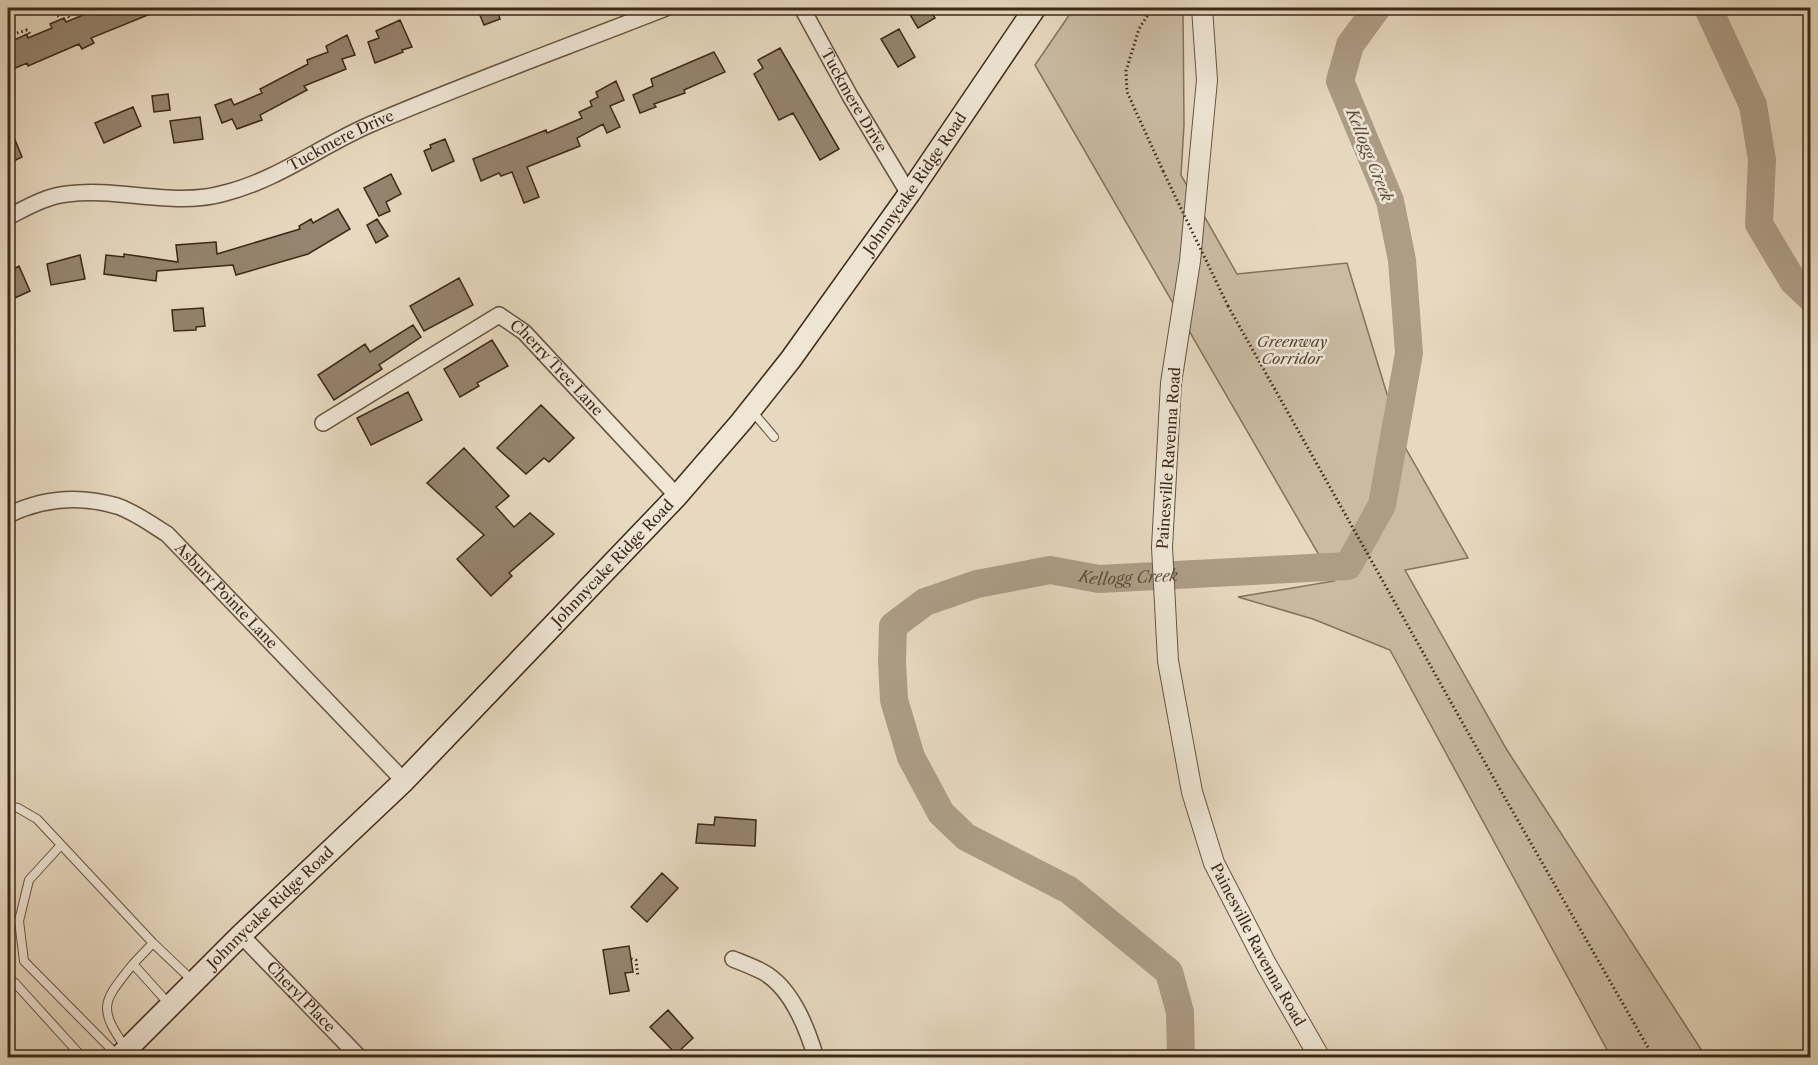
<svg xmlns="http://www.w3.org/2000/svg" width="1818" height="1065" font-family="'Libre Caslon Text',serif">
	<rect width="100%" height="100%" fill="#e7d9c0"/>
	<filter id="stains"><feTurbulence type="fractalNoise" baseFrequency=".00333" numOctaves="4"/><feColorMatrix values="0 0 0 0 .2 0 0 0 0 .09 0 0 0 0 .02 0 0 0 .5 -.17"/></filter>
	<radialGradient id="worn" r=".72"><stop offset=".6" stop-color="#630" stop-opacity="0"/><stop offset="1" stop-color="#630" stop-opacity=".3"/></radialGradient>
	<!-- green -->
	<path fill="#cabba3" stroke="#83725d" stroke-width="1.5" d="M1074,8H1183L1184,125L1181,175L1237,274L1347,263L1401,440L1468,558L1405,570L1507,750L1706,1057H1611L1390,650L1313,619L1238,597L1334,581L1035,65Z"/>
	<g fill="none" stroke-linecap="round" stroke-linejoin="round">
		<!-- river -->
		<g stroke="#ad9d87" stroke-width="28">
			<path d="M1708,8L1753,105L1762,160L1759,224L1793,281L1810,297"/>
			<path id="s1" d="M1181,1058L1180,1012L1169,972L1069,890L966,837L941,813L911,757L894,700L892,661L893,626L925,602L977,584L1050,570L1099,579L1348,566L1382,505L1409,353L1402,260L1390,201L1340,81L1350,45L1377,8"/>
		</g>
	</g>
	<!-- building -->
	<path fill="#95846f" stroke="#3c2817" stroke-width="1.5" d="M91,8H165L91,38L94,43L82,49L79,44L28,66L27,63L8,71V43L27,34L28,38L52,28L50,24L64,18L66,22L93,11Z
		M477,8H497L500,19L484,25Z
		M906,8H929L935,18L918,28Z
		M400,20L412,47L402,50L403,52L375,63L368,42L379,38L376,31Z
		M899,29L915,57L898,67L881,39Z
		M347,35L355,55L342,59L346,69L304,86L307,90L260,115L262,120L237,129L232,119L222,123L215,105L231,99L234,105L262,93L260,89L308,64L307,60L328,52L326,46Z
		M780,48L839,149L820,160L793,113L779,120L754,74L763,68L758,60Z
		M714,52L725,72L684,90L685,93L654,104L656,107L640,113L633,95L653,86L651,79Z
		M616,81L624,100L610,106L620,127L607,133L603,124L577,138L580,146L527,167L539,197L524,203L512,172L501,176L499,173L481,181L473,159L546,130L547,133L582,118L579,112L592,106L590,101L598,97L596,92Z
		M168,94L170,110L154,112L152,96Z
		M133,107L141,126L104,143L95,123Z
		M200,117L203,139L174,143L170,121Z
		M8,123L22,157L8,164Z
		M445,139L454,161L432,171L424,151L431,148L430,145Z
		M391,174L401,194L386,202L390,211L379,216L364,188Z
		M338,209L350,229L308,254L236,275L233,265L157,271L156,281L104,274L106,255L124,257V254L178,262L176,245L216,242L217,254L300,229L299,226L311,219L313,223Z
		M377,219L388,236L376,243L367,225Z
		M80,255L85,279L51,285L47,264Z
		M19,266L30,291L8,301V272Z
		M459,278L473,305L424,331L410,306Z
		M203,308L205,326L196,327V330L174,331L172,310Z
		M413,325L421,337L379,365L382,369L334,400L318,375L365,344L370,352Z
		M492,340L508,366L477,383L479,386L460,397L444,369Z
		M408,392L422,420L371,445L357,418Z
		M541,405L574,438L549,462L544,458L526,474L497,448Z
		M464,448L509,496L496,507L514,527L530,513L554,534L509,573L512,576L491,596L457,559L484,535L427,483Z
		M715,817L756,820L755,846L696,843L698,824L714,825Z
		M662,873L678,888L647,922L631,907Z
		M629,946L633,972L625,973L629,991L610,994L603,950Z
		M668,1010L693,1038L676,1054L650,1027Z"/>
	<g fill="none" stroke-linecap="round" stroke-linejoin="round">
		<!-- service casing -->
		<g stroke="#675441" stroke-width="10">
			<path id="service" d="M752,411L774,437
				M8,806L18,808L37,819L153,943L193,981
				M61,845L29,880L19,921L24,961L117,1055
				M153,943L133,964L169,1004
				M8,978L15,983L83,1058
				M126,1048C96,1006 104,1001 133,964"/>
		</g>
		<!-- minor casing -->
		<g stroke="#675441" stroke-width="18">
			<g id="minor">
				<path id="s2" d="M802,8L850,96L909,194"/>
				<path id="s3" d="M8,217C26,208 46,196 67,194C120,187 173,208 225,193C277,180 321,146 369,125C467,83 567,47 666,8"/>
				<path id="s4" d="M323,423L499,315L524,332L677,496"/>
				<path id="s5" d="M8,515C43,498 80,495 117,506C135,512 152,525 167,534L404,781"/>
				<path id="s6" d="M241,935L360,1058"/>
				<path d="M733,959C743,963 754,967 763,972C792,988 807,1028 816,1058"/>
			</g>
		</g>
		<!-- tertiary casing -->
		<g stroke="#675441" stroke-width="22">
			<g id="tertiary">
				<path id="s7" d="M1202,8L1207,80L1190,261L1171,383L1162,547L1168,661L1192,792L1214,863L1266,964L1320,1058"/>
			</g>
		</g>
		<!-- secondary casing -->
		<g stroke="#3c2817" stroke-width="24">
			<g id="secondary">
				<path id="s8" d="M118,1058L241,935L404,781L677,496L741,422L791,359L909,194L1035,8"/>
			</g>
		</g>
		<!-- path -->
		<path stroke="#3c2817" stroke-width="3" stroke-dasharray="1.5 3" stroke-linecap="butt" d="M1152,8L1139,29L1126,71L1127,92L1163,171
			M57,16L66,13L71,20
			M17,33L27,30L32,37
			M1228,306L1497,784L1654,1058
			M631,959L636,960L638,977"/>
		<!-- service -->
		<use href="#service" stroke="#efe6d6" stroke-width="8"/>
		<!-- minor -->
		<use href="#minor" stroke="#efe6d6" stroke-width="15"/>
		<!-- tertiary -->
		<use href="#tertiary" stroke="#efe6d6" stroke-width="20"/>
		<!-- secondary -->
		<use href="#secondary" stroke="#efe6d6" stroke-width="21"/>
		<!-- path-bridge -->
		<path stroke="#3c2817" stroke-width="3" stroke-dasharray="1.5 3" stroke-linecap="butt" d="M1163,171L1228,306"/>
	</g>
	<g text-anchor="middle" stroke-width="5" stroke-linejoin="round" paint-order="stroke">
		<!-- street labels -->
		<g font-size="15" fill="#3c2817" stroke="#efe6d6">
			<text dy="5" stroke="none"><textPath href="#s2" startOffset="106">Tuckmere Drive</textPath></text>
			<text dy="5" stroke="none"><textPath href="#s3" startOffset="350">Tuckmere Drive</textPath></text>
			<text dy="5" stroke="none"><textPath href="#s8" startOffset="1186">Johnnycake Ridge Road</textPath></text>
			<text dy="5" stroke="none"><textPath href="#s4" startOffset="285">Cherry Tree Lane</textPath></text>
			<text transform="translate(1169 458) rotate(-86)" y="5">Painesville Ravenna Road</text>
			<text dy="5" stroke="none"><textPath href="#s8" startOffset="700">Johnnycake Ridge Road</textPath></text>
			<text dy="5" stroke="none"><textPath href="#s5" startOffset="255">Asbury Pointe Lane</textPath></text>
			<text dy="5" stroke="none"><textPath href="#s8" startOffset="214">Johnnycake Ridge Road</textPath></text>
			<text dy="5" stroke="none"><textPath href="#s7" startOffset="956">Painesville Ravenna Road</textPath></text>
			<text dy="5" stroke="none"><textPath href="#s6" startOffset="86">Cheryl Place</textPath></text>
		</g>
		<!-- park labels -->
		<g font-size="15" font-style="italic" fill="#584533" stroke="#efe6d6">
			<text x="1292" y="347">Greenway<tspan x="1292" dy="17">Corridor</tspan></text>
		</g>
		<!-- water labels -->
		<g font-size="16" font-style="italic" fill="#5e4b39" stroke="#efe6d6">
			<text transform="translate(1370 155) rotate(68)" y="6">Kellogg Creek</text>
			<text dy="6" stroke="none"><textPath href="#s1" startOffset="813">Kellogg Creek</textPath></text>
		</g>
	</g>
	<!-- margin -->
	<rect width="1818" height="1065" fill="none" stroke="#e7d9c0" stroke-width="30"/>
	<rect x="9" y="9" width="1800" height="1047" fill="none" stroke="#3c2817" stroke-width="3"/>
	<rect x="15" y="15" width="1788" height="1035" fill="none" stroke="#3c2817" stroke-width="1.5"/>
	<rect width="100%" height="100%" filter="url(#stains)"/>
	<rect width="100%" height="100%" fill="url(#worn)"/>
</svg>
